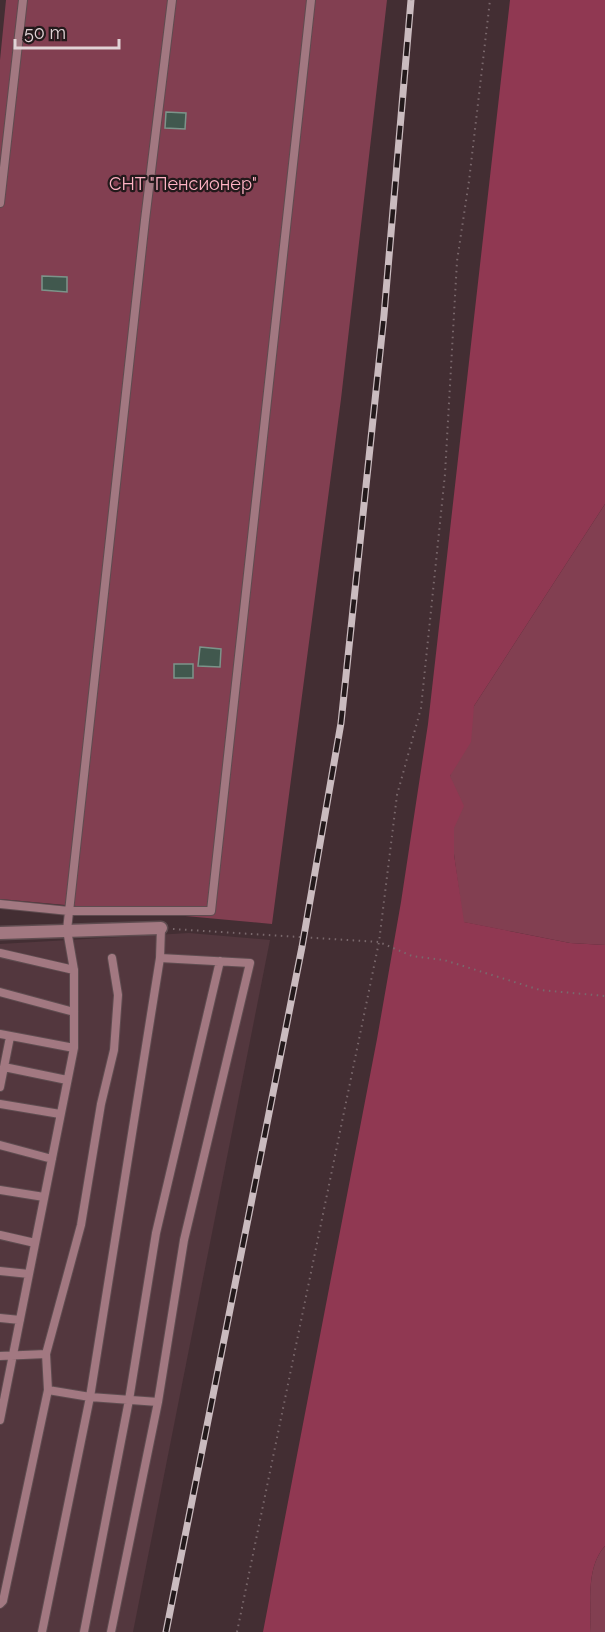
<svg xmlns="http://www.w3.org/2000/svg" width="605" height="1632" font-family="Raleway,sans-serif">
	<rect width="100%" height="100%" fill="#432e33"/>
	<!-- built -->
	<path fill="#53373e" d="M189,933L270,940L133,1632H0V944Z"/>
	<!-- green -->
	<path fill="#823f51" d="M6,0H387L341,399L272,924L0,899V60Z
		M605,504V945L570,943L463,922L454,854L450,776L474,706Z
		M605,1546V1632H590C592,1605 585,1568 605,1546Z"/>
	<!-- forest -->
	<path fill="#903852" d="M510,0H605V504L474,706L471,742L450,776L464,806L454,828V854L464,922L570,943L605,945V1546C585,1568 592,1605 590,1632H263L377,1039L401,902L428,724Z"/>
	<!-- building -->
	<path fill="#41584e" stroke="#7c948a" stroke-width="1.5" d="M166,112L186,113L185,129L165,128Z
		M42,276L67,277V292L42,290Z
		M200,647L221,649L220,667L198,666Z
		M174,664H193V678H174Z"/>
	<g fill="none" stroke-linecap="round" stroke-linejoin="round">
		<!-- lane casing -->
		<g stroke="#5f4c50" stroke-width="10">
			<path id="lane" d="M0,203L23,0
				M0,904L69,911H211L311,0
				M0,953L74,970
				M0,992L74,1012
				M0,1034L74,1048
				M4,1067L67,1080
				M0,1087L10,1037
				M0,1104L60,1114
				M0,1145L52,1159
				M0,1190L44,1197
				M0,1235L35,1243
				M0,1271L29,1274
				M0,1318L20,1320
				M0,1356L46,1354
				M48,1390L90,1397L158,1402
				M0,1420L74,1048V970L67,930L145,220L172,0
				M0,1604L3,1601L48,1390L46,1354L81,1225L101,1104L114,1050L118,995L112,958
				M42,1632L90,1397L160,958L161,928
				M84,1632L129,1400L156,1233L220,961
				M111,1632L158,1402L184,1240L250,963L160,958"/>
		</g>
		<!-- street casing -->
		<g stroke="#5f4c50" stroke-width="15">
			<path id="street" d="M0,933L161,928"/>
		</g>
		<!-- path -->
		<path stroke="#7a686c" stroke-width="2" stroke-dasharray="1.5 4.5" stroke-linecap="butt" d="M173,929L379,942L412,956L444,960L540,990L605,996
			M237,1632L379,942L397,795L421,708L445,474L457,261L469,181L490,0"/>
		<!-- lane -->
		<use href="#lane" stroke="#a27881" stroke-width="8"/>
		<!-- street -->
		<use href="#street" stroke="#a27881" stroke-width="12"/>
		<!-- rail casing -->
		<g stroke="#cabbbf" stroke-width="7">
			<path id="rail" d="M166,1632L302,947L341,723L384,315L411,0"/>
		</g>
		<!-- rail -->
		<use href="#rail" stroke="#23191b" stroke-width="4.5" stroke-dasharray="14" stroke-linecap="butt"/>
	</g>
	<g text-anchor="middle" stroke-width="4.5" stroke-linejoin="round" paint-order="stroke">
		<!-- park labels -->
		<g font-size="18" fill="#ffb3c4" stroke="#23191b">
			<text x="183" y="190">СНТ "Пенсионер"</text>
		</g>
	</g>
	<!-- scale -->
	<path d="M15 39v9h104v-9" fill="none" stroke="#e1d3d6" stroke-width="3"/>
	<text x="24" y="39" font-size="18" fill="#e1d3d6" stroke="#23191b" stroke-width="4.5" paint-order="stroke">50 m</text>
</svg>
